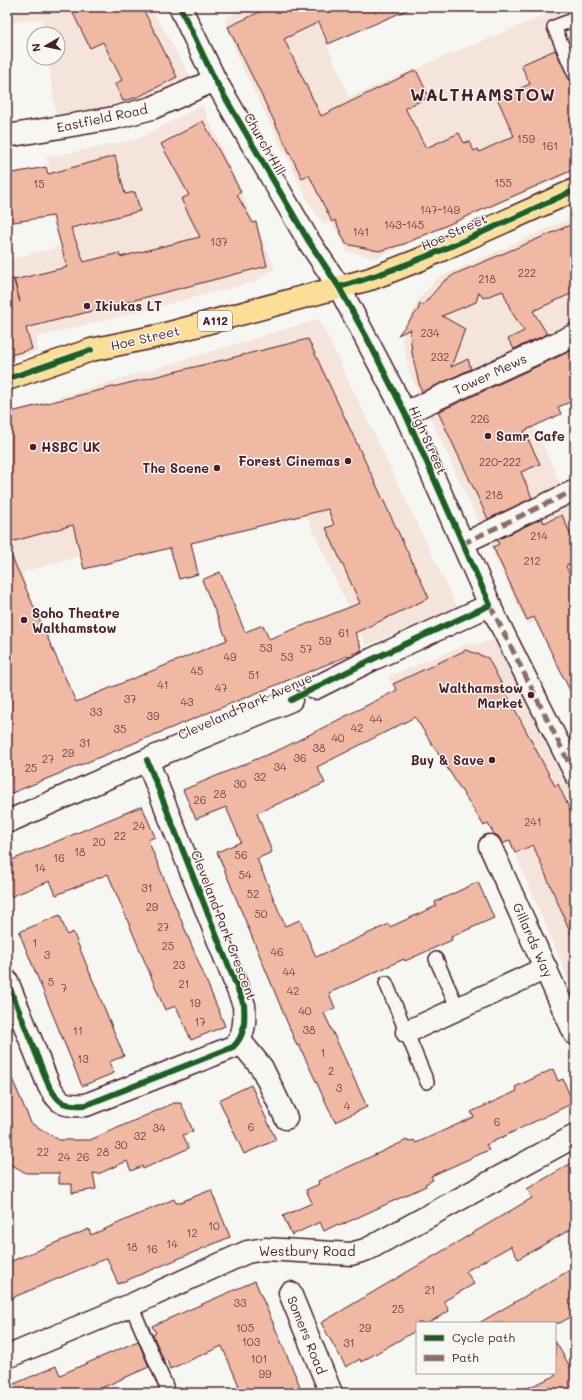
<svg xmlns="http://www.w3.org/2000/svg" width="582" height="1400" font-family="Mali,sans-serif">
	<rect width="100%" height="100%" fill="#f6f6f2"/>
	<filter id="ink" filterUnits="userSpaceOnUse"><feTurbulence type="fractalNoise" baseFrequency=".025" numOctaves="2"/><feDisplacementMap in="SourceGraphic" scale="8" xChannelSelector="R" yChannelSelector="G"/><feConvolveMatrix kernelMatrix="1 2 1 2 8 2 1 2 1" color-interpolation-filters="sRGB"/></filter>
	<g filter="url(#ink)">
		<!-- built -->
		<path fill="#f4e4db" d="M7,7H151L191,78L139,101L56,114L48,58H58V34H45L42,19L7,23Z
			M248,7H311L349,97L424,66L427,74L424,65L565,7H575V171L376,258L347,251L332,222L324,225L307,199L238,58L225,19Z
			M202,105L275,268L255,282L37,337V351L7,361V260L77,242L46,158L138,139Z
			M575,216V338L506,366L575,515V601L527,625L410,374L402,338L418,300L438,278Z
			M319,319L457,607L366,646L297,495L23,572L26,589L67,680L7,707V413Z
			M502,618L575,764V995L510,841L499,846L488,824L484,826L388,677L463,646L494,640L487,625Z"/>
		<!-- building -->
		<path fill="#f0b9a4" stroke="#4a1f2b" d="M70,7H142L177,77L138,97L123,101L115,84L122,80L103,42L90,48Z
			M270,7H414L328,44L319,22L284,39L321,116L416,70L429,97L405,108L426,148L459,133L464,143L469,141L474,151L478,149L479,152L514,136L497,98L530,84L521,65L555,50L575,90V169L404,244L379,251L346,244L335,220L332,222L309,175L302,178L228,27Z
			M203,121L241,192L237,195L253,223L256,222L267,266L26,328L32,349L7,356V280L14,279L20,302L14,280L67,267L53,216L7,223V174L46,167L48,174L115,156L125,194L135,192L140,211L71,228L84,262L119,253L120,257L200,237L181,199L189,195L161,144Z
			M575,223V292L533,311L547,334L514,349L508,339L524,331L511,311L503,291L483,298L479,292L476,302L442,316L465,329L451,367L468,359L471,369L422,392L418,380L412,353L410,332L411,329L398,335L418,310L420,303L423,305L443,282L455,274Z
			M308,339L429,598L355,633L362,650L7,795V546L76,702L227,640L202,580L220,572L245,632L263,625L269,639L360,603L326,528L334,525L328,509L191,543L198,574L179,579L170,548L84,569L73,525L7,543V413Z
			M575,349V400L558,407L561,414L524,431L540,464L521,472L532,498L488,519L438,412Z
			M562,515L575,544V561L566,566L575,586V701L534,617L527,620L493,547L499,544L497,540L542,518L544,523Z
			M466,650L488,658L555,786L558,784L575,821V943L533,845L515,853L510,840L503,844L498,836L494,834L488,824L484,826L415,717L317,767L325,783L257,813L272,852L257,859L273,897L285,926L300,920L316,957L389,924L390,927L436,906L435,902L478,882L494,918L451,937L452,940L405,961L404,959L329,993L335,1008L324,1013L367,1107L335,1122L299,1045L297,1046L217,852L241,842L226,807L196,819L183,790L283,748L397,690L393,684Z
			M142,806L155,837L148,840L225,1026L191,1040L176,1006L165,1010L108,874L56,895L50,881L7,898V862Z
			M60,915L67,935L73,932L124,1056L109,1062L114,1073L82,1086L19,932Z
			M7,1067L31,1123L59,1140H90L174,1103H181L193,1131L183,1135L189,1148L143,1169L142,1166L131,1171L127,1161L98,1174L93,1173L96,1189L72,1193V1184H59V1173H26L7,1162Z
			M553,1069L558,1081L563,1079L573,1103L486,1145L489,1150L431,1176L433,1180L425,1184L426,1186L339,1226L338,1224L324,1231L320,1222L292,1235L283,1216L312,1203L306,1190L319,1184L318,1181L407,1140L408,1142L414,1140L416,1143L474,1117L471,1112L517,1091L515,1087Z
			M251,1085L276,1140L244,1154L219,1100Z
			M575,1161V1227L518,1259L511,1246L466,1271L474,1284L444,1301L449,1311L428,1323H417V1330L361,1362L360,1359L346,1367L321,1323L532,1198L527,1189Z
			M211,1190L230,1237L118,1284L107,1258L7,1300V1263L89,1229L91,1235L174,1199L176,1203H178Z
			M575,1267V1314L560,1323H479Z
			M255,1281L300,1386L285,1393H242L222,1346L170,1369L167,1360L164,1361L153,1335L156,1333L152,1326Z
			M138,1341L149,1367L90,1393H7V1387L56,1366L60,1375Z
			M555,1341L575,1375V1393H516L555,1376Z"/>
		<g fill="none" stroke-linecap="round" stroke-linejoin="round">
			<!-- service casing -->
			<g stroke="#4a1f2b" stroke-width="16">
				<path id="service" d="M575,19L554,27L575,75
					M436,959L458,1009
					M386,983L427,1082
					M131,1305L166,1386V1393"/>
			</g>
			<!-- pedestrian casing -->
			<g stroke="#4a1f2b" stroke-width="23">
				<path id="pedestrian" d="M462,544L575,490
					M490,605L575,775"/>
			</g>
			<!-- minor casing -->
			<g stroke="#4a1f2b" stroke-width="25">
				<path id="minor" d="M7,136L114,118L152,108L215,80
					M405,413L575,335
					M315,688L373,659L490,605L405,413L339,287
					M7,822L147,760L291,700
					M490,846L575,1034
					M7,981L49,1086C60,1105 64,1106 86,1105L233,1047C245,1036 245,1021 244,1005L147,760
					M407,1032L546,968
					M240,1041L262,1068L286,1118
					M290,1293L331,1393
					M7,1357L131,1305L247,1252L265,1249L351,1254L368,1249L575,1136"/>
			</g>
			<!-- tertiary casing -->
			<g stroke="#4a1f2b" stroke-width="25">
				<path id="tertiary" d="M180,7L215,80L308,240L339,287"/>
			</g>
			<!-- primary casing -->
			<g stroke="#4a1f2b" stroke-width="25">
				<path id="primary" d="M7,379L91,350L158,336L370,279L419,260L575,190"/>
			</g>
			<!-- service -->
			<use href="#service" stroke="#f6f6f2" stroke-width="13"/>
			<!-- pedestrian -->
			<use href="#pedestrian" stroke="#f6f6f2" stroke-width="20"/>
			<!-- minor -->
			<use href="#minor" stroke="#f6f6f2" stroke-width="22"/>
			<!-- tertiary -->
			<use href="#tertiary" stroke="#f6f6f2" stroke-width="22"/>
			<!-- primary -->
			<use href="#primary" stroke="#fbdf96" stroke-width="22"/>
			<!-- quiet -->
			<path stroke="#8d6e63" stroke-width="5" stroke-dasharray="10 5" stroke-linecap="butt" d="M462,544L575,490
				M490,605L575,775"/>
			<!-- cycleway casing -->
			<g stroke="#f6f6f2" stroke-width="8">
				<path id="cycleway" d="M180,7L215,80L308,240L339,287L368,340L405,413L490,605L373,659L291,700
					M339,287C421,264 497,225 575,190
					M7,379L91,350
					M7,981L49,1086C60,1105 64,1106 86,1105L233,1047C245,1036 245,1021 244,1005L147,760"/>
			</g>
			<!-- cycleway -->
			<use href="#cycleway" stroke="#1b5e20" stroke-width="6"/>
		</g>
	</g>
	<!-- markers -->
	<g fill="#4a1f2b" stroke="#f6f6f2" stroke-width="1.5">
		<circle cx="87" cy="306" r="4"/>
		<circle cx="488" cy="436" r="4"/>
		<circle cx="33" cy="447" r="4"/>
		<circle cx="348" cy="461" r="4"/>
		<circle cx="217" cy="468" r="4"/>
		<circle cx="24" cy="620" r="4"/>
		<circle cx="531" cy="695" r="4"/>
		<circle cx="492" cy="760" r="4"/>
	</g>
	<g text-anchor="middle" stroke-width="3" stroke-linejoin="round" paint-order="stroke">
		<!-- number labels -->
		<g font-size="11" fill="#744649">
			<text x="526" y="143">159</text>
			<text x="550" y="150">161</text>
			<text x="503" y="187">155</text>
			<text x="39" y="188">15</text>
			<text x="440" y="214">147-149</text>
			<text x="404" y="229">143-145</text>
			<text x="361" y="236">141</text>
			<text x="219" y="246">137</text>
			<text x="527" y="277">222</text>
			<text x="487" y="283">218</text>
			<text x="430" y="337">234</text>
			<text x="440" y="361">232</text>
			<text x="480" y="423">226</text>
			<text x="500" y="466">220-222</text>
			<text x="494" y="499">218</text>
			<text x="539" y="540">214</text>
			<text x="532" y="565">212</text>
			<text x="344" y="637">61</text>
			<text x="325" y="645">59</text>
			<text x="266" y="652">53</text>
			<text x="306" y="653">57</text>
			<text x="230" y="661">49</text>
			<text x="287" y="661">53</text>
			<text x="197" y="675">45</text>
			<text x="254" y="679">51</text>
			<text x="163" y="689">41</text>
			<text x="221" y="692">47</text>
			<text x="130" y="703">37</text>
			<text x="187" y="706">43</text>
			<text x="96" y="716">33</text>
			<text x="153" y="720">39</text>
			<text x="376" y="723">44</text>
			<text x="357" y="732">42</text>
			<text x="120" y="733">35</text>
			<text x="338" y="742">40</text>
			<text x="85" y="747">31</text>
			<text x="319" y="752">38</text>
			<text x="68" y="757">29</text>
			<text x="300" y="762">36</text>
			<text x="48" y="763">27</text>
			<text x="280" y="771">34</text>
			<text x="31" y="772">25</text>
			<text x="260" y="781">32</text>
			<text x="240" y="788">30</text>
			<text x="220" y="798">28</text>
			<text x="200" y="804">26</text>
			<text x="533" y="826">241</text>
			<text x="139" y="830">24</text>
			<text x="120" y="840">22</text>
			<text x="99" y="846">20</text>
			<text x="80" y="856">18</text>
			<text x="241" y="859">56</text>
			<text x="59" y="862">16</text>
			<text x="40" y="872">14</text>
			<text x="245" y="879">54</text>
			<text x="147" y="892">31</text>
			<text x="253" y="898">52</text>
			<text x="152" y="911">29</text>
			<text x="261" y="918">50</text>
			<text x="163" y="931">27</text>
			<text x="35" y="947">1</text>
			<text x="168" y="950">25</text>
			<text x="277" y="956">46</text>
			<text x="47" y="959">3</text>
			<text x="179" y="969">23</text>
			<text x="289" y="976">44</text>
			<text x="51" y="986">5</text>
			<text x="184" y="988">21</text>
			<text x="64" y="992">7</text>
			<text x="293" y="995">42</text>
			<text x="195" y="1007">19</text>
			<text x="305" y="1015">40</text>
			<text x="200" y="1026">17</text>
			<text x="309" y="1034">38</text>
			<text x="78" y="1035">11</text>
			<text x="323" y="1057">1</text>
			<text x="83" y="1063">13</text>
			<text x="331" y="1075">2</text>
			<text x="339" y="1092">3</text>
			<text x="347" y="1110">4</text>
			<text x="497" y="1126">6</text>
			<text x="251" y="1131">6</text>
			<text x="159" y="1132">34</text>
			<text x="140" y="1140">32</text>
			<text x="121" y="1149">30</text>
			<text x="43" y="1156">22</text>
			<text x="103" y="1156">28</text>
			<text x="64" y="1161">24</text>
			<text x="83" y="1161">26</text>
			<text x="214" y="1230">10</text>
			<text x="192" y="1237">12</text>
			<text x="172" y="1248">14</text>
			<text x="132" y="1251">18</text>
			<text x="152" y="1253">16</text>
			<text x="430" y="1294">21</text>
			<text x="240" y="1307">33</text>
			<text x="398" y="1313">25</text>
			<text x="245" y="1332">105</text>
			<text x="365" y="1332">29</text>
			<text x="251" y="1346">103</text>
			<text x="349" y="1347">31</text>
			<text x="259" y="1363">101</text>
			<text x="265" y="1378">99</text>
		</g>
		<!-- shield labels -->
		<rect fill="#f6f6f2" stroke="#7e6067" stroke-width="1" x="198" y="311" width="34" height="20" rx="3"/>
		<g font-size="12" font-weight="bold" fill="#4a1f2b">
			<text x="215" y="325">A112</text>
		</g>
		<!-- street labels -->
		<g font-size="13" fill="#4a1f2b" stroke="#f6f6f2">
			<text transform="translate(102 118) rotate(-12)" y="5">Eastfield Road</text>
			<text transform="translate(265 144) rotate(60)" y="5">Church Hill</text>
			<text transform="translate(454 232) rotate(-24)" y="5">Hoe Street</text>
			<text transform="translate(145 338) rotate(-13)" y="5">Hoe Street</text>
			<text transform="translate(490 374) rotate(-25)" y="5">Tower Mews</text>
			<text transform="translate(428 440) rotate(66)" y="5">High Street</text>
			<text transform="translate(245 706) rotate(-24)" y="5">Cleveland Park Avenue</text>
			<text transform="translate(224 925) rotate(69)" y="5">Cleveland Park Crescent</text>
			<text transform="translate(533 940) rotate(66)" y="5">Gillards Way</text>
			<text x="307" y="1256">Westbury Road</text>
			<text transform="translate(307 1335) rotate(68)" y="5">Somers Road</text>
		</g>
		<!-- poi labels -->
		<g font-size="13" font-weight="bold" fill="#4a1f2b" stroke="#f6f6f2" text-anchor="start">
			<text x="95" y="311">Ikiukas LT</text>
			<text x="496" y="441">Samr Cafe</text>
			<text x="41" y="452">HSBC UK</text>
			<text x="340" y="466" text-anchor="end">Forest Cinemas</text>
			<text x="209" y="473" text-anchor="end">The Scene</text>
			<text x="32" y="618">Soho Theatre<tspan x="32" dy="15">Walthamstow</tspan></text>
			<text x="523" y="693" text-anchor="end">Walthamstow<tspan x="523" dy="15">Market</tspan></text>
			<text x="484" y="765" text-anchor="end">Buy &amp; Save</text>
		</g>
		<!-- district labels -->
		<g font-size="17" font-weight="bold" letter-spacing="1" fill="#4a1f2b" stroke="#f6f6f2">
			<text x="483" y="101">WALTHAMSTOW</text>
		</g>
	</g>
	<!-- margin -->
	<rect width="582" height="1400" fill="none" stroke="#f6f6f2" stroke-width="24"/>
	<rect x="12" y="12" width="558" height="1376" fill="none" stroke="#4a1f2b" stroke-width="1.5" filter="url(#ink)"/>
	<!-- legend -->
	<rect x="416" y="1322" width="140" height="52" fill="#f6f6f2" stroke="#b1a0a2"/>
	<rect x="424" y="1335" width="20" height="6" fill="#1b5e20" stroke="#b1a0a2"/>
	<text x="452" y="1342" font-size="12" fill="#4a1f2b">Cycle path</text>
	<rect x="424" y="1355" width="20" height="6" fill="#8d6e63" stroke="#b1a0a2"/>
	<text x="452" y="1362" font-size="12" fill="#4a1f2b">Path</text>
	<!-- north arrow -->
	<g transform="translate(46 46) rotate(261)"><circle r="19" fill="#f6f6f2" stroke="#b1a0a2"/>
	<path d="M0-3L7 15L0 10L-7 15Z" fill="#4a1f2b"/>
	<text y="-6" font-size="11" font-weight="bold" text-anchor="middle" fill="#4a1f2b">N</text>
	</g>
</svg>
